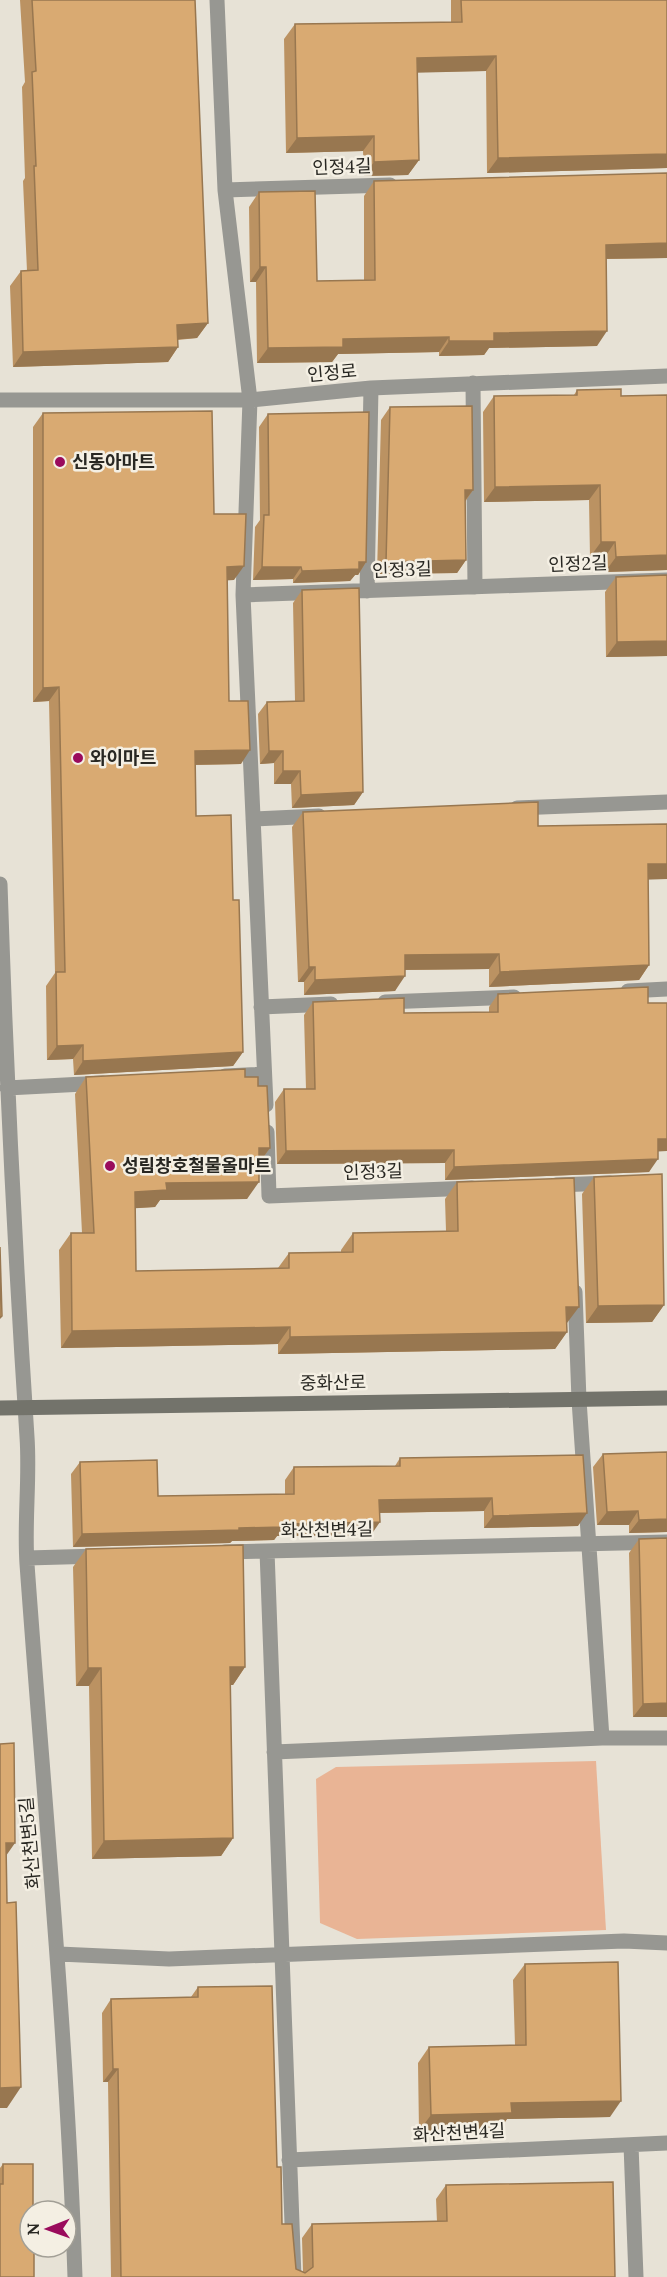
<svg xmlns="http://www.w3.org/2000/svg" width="667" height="2277" font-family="Lora,'Noto Sans KR',serif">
	<rect width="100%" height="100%" fill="#e7e2d6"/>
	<!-- green -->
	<path fill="#e9b495" d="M596,1761L606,1930L357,1939L320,1923L316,1779L336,1767Z"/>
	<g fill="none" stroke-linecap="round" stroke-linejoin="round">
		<!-- street -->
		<path stroke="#979792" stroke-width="15" d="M217,0L225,190L250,400L243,595L266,1105
			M225,190L390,185
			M473,383L475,587
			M0,400H250L371,388L667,376
			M367,591L371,388
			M243,595L667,580
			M517,808L667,802
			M253,819L319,816
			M0,884C6,1069 15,1253 27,1437C30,1479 24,1522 27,1564C44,1801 67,2038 75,2277
			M628,991L667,989
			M385,1002L514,997
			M261,1007L331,1004
			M225,1076L264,1074
			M7,1088L103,1083
			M267,1132L269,1196L472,1188
			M556,1185L610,1183
			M575,1292L579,1400L602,1738
			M267,1551L294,2277
			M225,1552L667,1542
			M27,1558L99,1556
			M274,1752L602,1738H667
			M59,1954L169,1959L624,1941L667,1943
			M631,2145L636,2277
			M289,2160L667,2143"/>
		<!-- secondary -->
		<path stroke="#73736b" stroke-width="15" d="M0,1408L667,1398"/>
	</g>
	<!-- wall -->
	<path fill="#bb9262" d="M20,0H195L208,323L197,338L178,340V347L168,362L13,367L10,286L21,271H27L23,181L25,178L22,87L25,82Z
		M451,0H667V168L487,173L486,71L417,72L419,160L408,175L364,176L363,151L286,153L284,39L295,24L451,22Z
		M667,173V258L606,259L597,346L489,348L484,355L439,356V352L338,354L332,362L257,363L256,282H250L249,207L259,192L317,281L364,280V196L374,181Z
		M577,390L621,396L667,395V570L605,572V557H590L589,500L484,502L483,412L494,396L574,395Z
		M390,407L473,490L465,502L466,560L457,573L377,574L381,420Z
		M43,413L214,514L234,580H227L229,701L241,764L195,765L196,816L233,900L243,1052L233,1066L74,1075L73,1059L47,1060L46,986L55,973L49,701L33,702V427Z
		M268,414L366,562L358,575H355L350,581L293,583V579L253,580L255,527L260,520L259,427Z
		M667,575V659V656L606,657L605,592L616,577Z
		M302,590L363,792L354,805L292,808L291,784H274V763L260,764L258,714L267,702L295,701L293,603Z
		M303,812L538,826L648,879L649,965L639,980L489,987V969L405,970L395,991L304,995V982H298L292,827Z
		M498,994L648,1003L658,1151L649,1172L445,1180V1163L277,1164L275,1102L284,1089H306L304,1015L313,1002L404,1013L489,1012V1007Z
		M86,1077H245L258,1086L270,1148L259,1163L247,1199L160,1200L155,1207L135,1208L136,1271L278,1268L289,1253L341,1252V1250L353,1233L446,1231L445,1199L457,1182L567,1323V1332L555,1349L278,1354V1344L61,1348L59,1250L71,1233H82L75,1094Z
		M594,1177L664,1305L652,1322L586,1323L582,1194Z
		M667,1452V1532L629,1533V1525H597L593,1467L603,1454Z
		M400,1458L578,1526L484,1528V1511L380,1513L371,1535L277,1536L274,1540L232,1541L230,1543L73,1547L71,1474L80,1462L158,1496L285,1494V1480L294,1467L395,1466Z
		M667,1538V1717H633L629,1553L639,1539Z
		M86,1549L245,1667L233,1685H230L233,1838L221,1856L92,1859L89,1686H76L73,1567Z
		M525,1964L610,2117L507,2119L500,2129L419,2131L418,2063L429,2047L515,2045L513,1980Z
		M198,1987L277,2167L282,2224L296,2269L303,2272L302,2238L312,2224L437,2222L436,2199L446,2185L615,2277H111L108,2082H103L102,2013L111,1999L191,1997Z
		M3,2164L34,2277H0V2168Z"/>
	<!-- shaded-wall -->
	<path fill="#987750" d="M496,56L486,71L406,73L417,58Z
		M374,136L363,151L286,153L297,138Z
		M667,154V168L487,173L498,158Z
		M419,160L408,175L364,176L374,162Z
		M667,243V258L595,259L606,245Z
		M260,267H266L256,282H250Z
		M208,323L197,338L167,340L177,325Z
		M607,331L597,346L489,348L484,355L439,356L449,341L494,333Z
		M449,337L439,352L338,354L332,362L257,363L268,348L343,339Z
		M178,347L168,362L13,367L23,352Z
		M600,485L589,500L484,502L495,487Z
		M465,490H473L464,502Z
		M601,542H615L605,557H590Z
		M667,555V570L605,572L616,557Z
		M466,560L457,573L377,574L386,562Z
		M359,562H366L358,575H355L350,581L293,583L302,571Z
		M244,566L234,580L217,581L227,567Z
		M262,567H301L293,579L253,580Z
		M667,641V656L606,657L617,642Z
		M59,687L49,701L33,702L43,688Z
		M250,750L241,764L185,765L195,751Z
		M269,751H283L274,763L260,764Z
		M283,771H300L291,784H274Z
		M363,792L354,805L292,808L301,795Z
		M648,864H667V879L637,880Z
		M499,954L489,969L394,970L405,955Z
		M649,965L639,980L489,987L500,972Z
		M309,967H315L304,982H298Z
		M405,976L395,991L304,995L315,980Z
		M83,1045L73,1059L47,1060L57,1046Z
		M243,1052L233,1066L74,1075L83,1061Z
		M658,1139H667V1151L649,1152Z
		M259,1148H270L258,1164Z
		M454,1150L445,1163L277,1164L286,1151Z
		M658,1159L649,1172L445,1180L454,1167Z
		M259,1182L247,1199L160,1200L155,1207L123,1209L135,1192L166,1183Z
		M664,1305L652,1322L586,1323L598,1306Z
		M566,1307H579L567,1323Z
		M290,1327L278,1344L61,1348L72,1331Z
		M567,1332L555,1349L278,1354L290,1337Z
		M492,1498L484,1511L371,1513L379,1500Z
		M638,1511L629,1525H597L607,1512Z
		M587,1513L578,1526L484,1528L493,1516Z
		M667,1519V1532L629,1533L639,1520Z
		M380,1522L371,1535L277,1536L274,1540L232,1541L230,1543L73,1547L82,1534L239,1528L283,1524Z
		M230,1667H245L233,1685H218Z
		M88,1668H101L89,1686H76Z
		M667,1703V1717H633L643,1704Z
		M233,1838L221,1856L92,1859L104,1841Z
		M6,1843H15L1,1863Z
		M113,2069H118L108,2082H103Z
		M21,2087L7,2108H0V2088Z
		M621,2101L610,2117L507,2119L500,2129L419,2131L431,2115L511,2103Z"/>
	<!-- building -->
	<path fill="#d9aa72" stroke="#987750" stroke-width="1.5" d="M32,0H195L208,323L177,325L178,347L23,352L21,271L38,270L34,166H36L32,72L36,71Z
		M461,0H667V154L498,158L496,56L417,58L419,160L374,162V136L297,138L295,24L462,22Z
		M667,173V243L606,245L607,331L494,333V341H449V337L343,339V347L268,348L266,267H260L259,192L315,191L317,281L375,280L374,181Z
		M621,389V396L667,395V555L616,557L615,542H601L600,485L495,487L494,396L577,395V390Z
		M472,406L473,490H465L466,560L386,562L390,407Z
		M212,411L214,514H246L244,566L227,567L229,701H248L250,750L195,751L196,816L231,815L233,900H239L243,1052L83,1061V1045L57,1046L56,972H65L59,687L43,688V413Z
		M369,412L366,562H359V569L302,571L301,567H262L264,515H269L268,414Z
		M667,575V641L617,642L616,577Z
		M359,588L363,792L301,795L300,771H283V751H269L267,702L304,701L302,590Z
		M538,802V826L667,824V864H648L649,965L500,972L499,954L405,955V976L315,980V967H309L303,812Z
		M648,987V1003H667V1139H658V1159L454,1167V1150L286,1151L284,1089H315L313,1002L404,998V1013L498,1012V994Z
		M245,1069V1077H258V1086H267L270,1148H259V1182L166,1183L167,1190L135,1192L136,1271L289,1268V1253L353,1252V1233L458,1231L457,1182L574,1178L579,1307H566L567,1332L290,1337V1327L72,1331L71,1233H94L86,1077Z
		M662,1174L664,1305L598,1306L594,1177Z
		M0,1247L2,1316L0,1318Z
		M667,1452V1519L639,1520L638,1511L607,1512L603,1454Z
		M583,1455L587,1513L493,1516L492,1498L379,1500L380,1522L283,1524V1527L239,1528V1530L82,1534L80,1462L157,1460L158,1496L294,1494V1467L400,1466V1458Z
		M667,1538V1703L643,1704L639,1539Z
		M243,1545L245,1667H230L233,1838L104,1841L101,1668H88L86,1549Z
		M14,1743L15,1843H6L7,1903L16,1902L21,2087L0,2088V1744Z
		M618,1962L621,2101L511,2103L512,2113L431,2115L429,2047L526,2045L525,1964Z
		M272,1986L277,2167H281L282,2224H292L296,2269L305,2273L313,2267L312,2224L447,2221L446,2185L613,2182L615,2277H121L118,2069H113L111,1999L198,1997V1987Z
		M3,2164H33V2211H30V2247H34V2277H0V2184H3Z"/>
	<!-- markers -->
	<g fill="#9a0b5c" stroke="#f4efe3" stroke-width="2">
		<circle cx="60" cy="462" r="6"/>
		<circle cx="78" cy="758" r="6"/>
		<circle cx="110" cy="1166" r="6"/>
	</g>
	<g text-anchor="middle" stroke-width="5" stroke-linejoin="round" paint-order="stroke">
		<!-- street labels -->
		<g font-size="18" fill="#282722" stroke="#f4efe3">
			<text transform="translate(342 167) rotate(-2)" y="6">인정4길</text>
			<text transform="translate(332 373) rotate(-5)" y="6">인정로</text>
			<text transform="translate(578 564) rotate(-2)" y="6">인정2길</text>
			<text transform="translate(402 570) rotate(-2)" y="6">인정3길</text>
			<text transform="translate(373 1172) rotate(-2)" y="6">인정3길</text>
			<text transform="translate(333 1383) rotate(-1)" y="6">중화산로</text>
			<text transform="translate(327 1530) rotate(-1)" y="6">화산천변4길</text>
			<text transform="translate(30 1843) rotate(-95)" y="6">화산천변5길</text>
			<text transform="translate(459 2133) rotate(-3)" y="6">화산천변4길</text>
		</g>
		<!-- poi labels -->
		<g font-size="18" font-weight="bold" fill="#282722" stroke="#f4efe3" text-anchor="start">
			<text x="72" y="468">신동아마트</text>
			<text x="90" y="764">와이마트</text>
			<text x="122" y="1172">성림창호철물올마트</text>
		</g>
	</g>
	<!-- north arrow -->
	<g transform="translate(48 2229) rotate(269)"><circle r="28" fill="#f4efe3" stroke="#a29f96" stroke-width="1.5"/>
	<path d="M0-4.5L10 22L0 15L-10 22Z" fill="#9a0b5c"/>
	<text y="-9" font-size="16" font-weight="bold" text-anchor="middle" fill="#282722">N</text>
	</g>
</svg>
